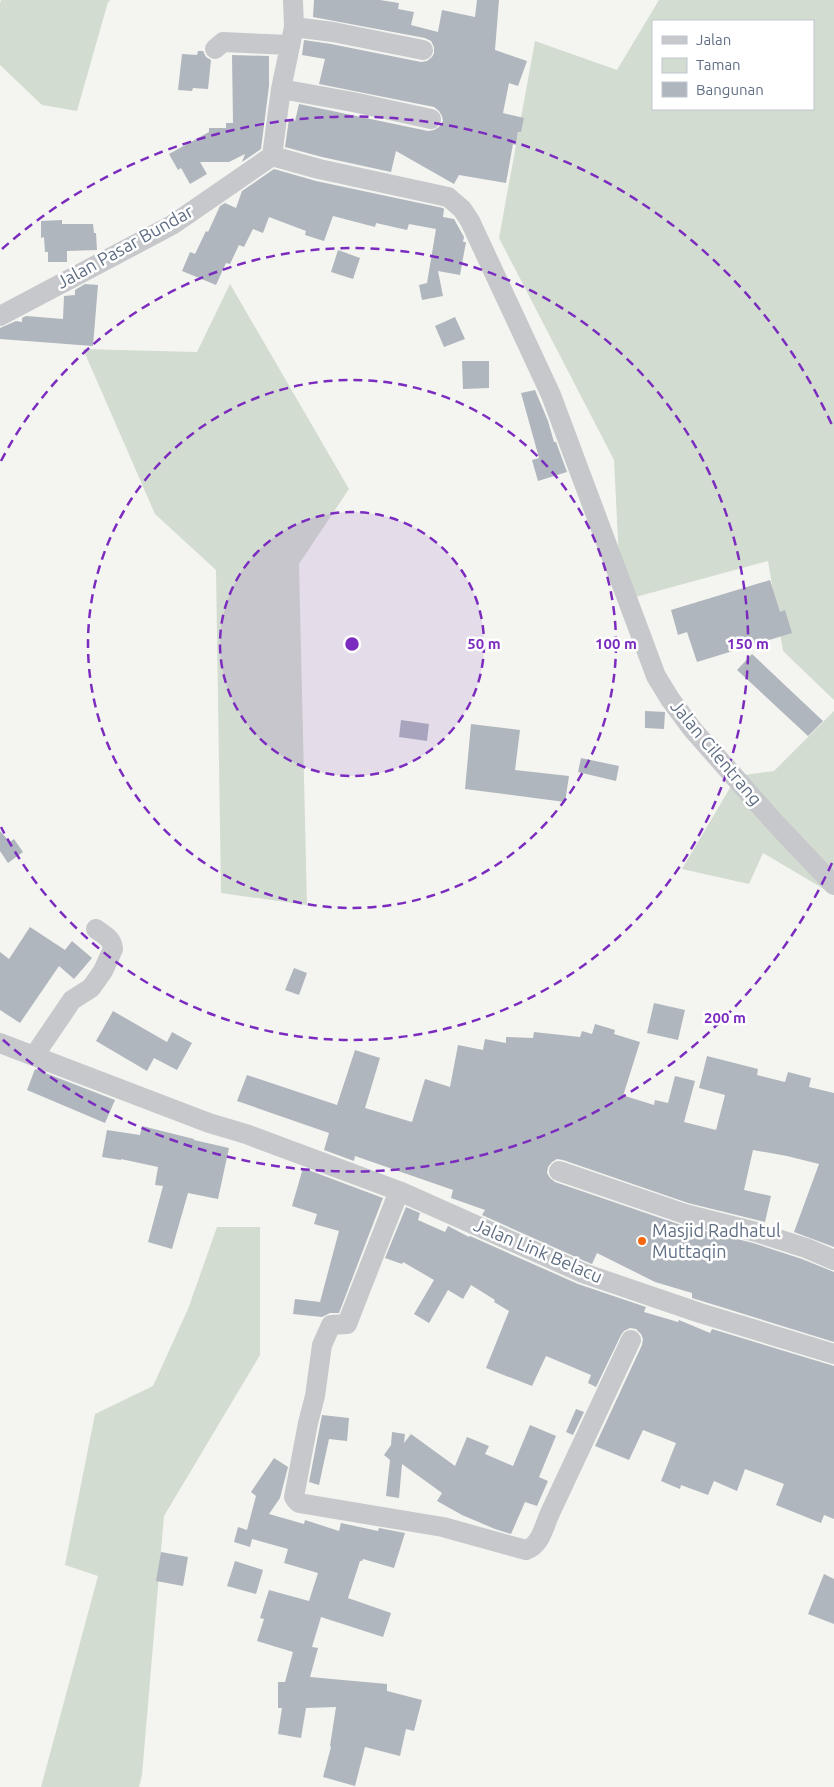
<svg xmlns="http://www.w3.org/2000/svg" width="834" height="1787" font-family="Ubuntu,sans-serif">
	<rect width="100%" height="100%" fill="#f4f5f0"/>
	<!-- green -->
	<path fill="#d3dcd0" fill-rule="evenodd" d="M1,0H111L108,2L77,111L42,105L0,65V3Z
		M659,0H834V700L783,651L768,561L621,601L614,460L499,238L535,41L617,70ZM653,21H813V109H653Z
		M230,284L349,489L299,564L307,905L221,893L216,570L155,514L83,349L197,352Z
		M834,711V895L763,853L749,884L682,869L737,776L774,771Z
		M217,1227H260V1355L164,1516L142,1775L139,1787H41L98,1576L65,1565L95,1414L153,1386L188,1309Z"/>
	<!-- building -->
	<path fill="#b0b6bd" d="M314,0H380L399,3L398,9L414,12L411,25L438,32L442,10L475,17L477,0H499L495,50L527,61L518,86L509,83L503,113L524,118L521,132H518L516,145L513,144L506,183L459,175L454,184L396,151L391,172L322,157L285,147L289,119L295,121L299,104L428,131L434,130L439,127L443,121L442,116L439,111L434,107L319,84L325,59L302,55L304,40L331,44L421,62L427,61L432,57L434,53V47L431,41L425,38L313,17Z
		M198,51H203L206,57L211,60L208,89L193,88L192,91L178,90L182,54L197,55Z
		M232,55L269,56V86L261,149L242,162L245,154L229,162H200L207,174L190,184L181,168L178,170L169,154L209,132V128H226V123H233Z
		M274,169L316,181L443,208L444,209L443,217L454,219L464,237L463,242H466L460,275L438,271L443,296L422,300L419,285L427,283L436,229L409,224L407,230L376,223L375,227L333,216L324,241L305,235L306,231L269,217L263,233L253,229L244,247L239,245L230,264L226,263L216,285L182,271L190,252L195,254L206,231L208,232L220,206L225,203L236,208L242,191Z
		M62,220V224H93L94,233H96L97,250L67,251V262H48V252H45L44,237L41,238V221Z
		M338,250L360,258L353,279L331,272Z
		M85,284L98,285L93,346L0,339V328L16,321L22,322V318L26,316L63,319L64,296L75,295V290Z
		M455,317L465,339L444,347L435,326Z
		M462,361H489V388L463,389Z
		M535,390L548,421L554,442H556L567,472L538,481L532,460L539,458L521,393Z
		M770,580L780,612L785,610L792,633L697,662L687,632L678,635L671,610Z
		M752,654L823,721L808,736L737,670Z
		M645,711L665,712L664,729L645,728Z
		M401,720L429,724L427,741L399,737Z
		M471,724L520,730L515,770L569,776L565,802L465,789Z
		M581,758L619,766L616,781L578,772Z
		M0,831L10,842L14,839L23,852L8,863L0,851Z
		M30,927L65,950L72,941L92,958L74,979L59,966L20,1023L0,1010V952L9,959Z
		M294,968L307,973L299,995L285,990Z
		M654,1003L685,1010L678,1040L647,1033Z
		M113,1011L167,1042L172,1032L192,1043L177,1070L154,1058L147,1071L96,1041Z
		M595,1024L615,1030L614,1034L640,1042L623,1096H625L654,1105L655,1100L668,1103L675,1076L695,1081L684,1122L716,1130L725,1095L699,1088L707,1056L758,1069L757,1075L785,1082L788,1072L811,1078L809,1087L834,1093V1247L794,1232L819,1164L787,1156L753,1150L744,1190L771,1196L765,1222L688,1203L563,1160L557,1159L552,1162L548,1167L547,1173L550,1178L555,1182L681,1225L753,1243L802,1259L834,1272V1342L692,1298V1293L655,1282L597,1253L592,1264L587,1262L482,1215L485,1210L451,1198L453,1190L355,1156L354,1161L324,1150L329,1133L237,1101L247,1075L337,1105L355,1050L380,1058L365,1108L412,1122L425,1079L450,1087L458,1045L483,1050L485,1039L506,1043V1037L533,1038L534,1032L580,1037L582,1031L592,1034Z
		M35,1069L115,1100L105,1123L27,1090Z
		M142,1126L194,1139V1140L229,1148L218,1199L188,1193L172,1249L148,1242L163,1186L155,1185L158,1167L121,1159V1160L102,1157L107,1130L140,1135Z
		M303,1168L383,1198L339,1313H330L322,1317L293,1314L295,1299L320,1302L339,1231L314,1224L317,1214L292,1206Z
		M406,1207L420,1213L418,1220L445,1232L448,1226L469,1237L470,1236L578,1284L646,1307L644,1312L678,1322L679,1320L710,1333L712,1329L834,1366V1519L824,1515L821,1523L776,1505L784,1484L745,1469L737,1491L714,1481L708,1495L681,1485L680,1489L661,1481L676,1443L643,1430L629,1460L595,1446L642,1345L643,1339L641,1334L636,1329L630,1328L624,1331L621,1335L596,1387L588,1383L591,1375L546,1356L532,1386L486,1368L509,1311L494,1302L495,1300L471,1285L463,1299L448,1290L429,1323L414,1314L434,1280L403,1262L402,1264L385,1258Z
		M576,1409L584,1412L573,1435L566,1432Z
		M322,1415L349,1418L347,1441L329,1439L319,1485L309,1482Z
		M530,1425L556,1436L539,1477L548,1481L537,1506L525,1502L511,1534L495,1529L462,1515L437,1501L442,1493L402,1464L399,1498L386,1496L390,1460L384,1455L391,1445L392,1432L405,1434L404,1443L411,1434L455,1466L467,1437L489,1446L485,1454L513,1466Z
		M274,1458L288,1467L280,1498L269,1514L304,1524L305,1520L339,1531L341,1523L378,1531L379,1528L405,1533L394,1568L363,1559L362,1561H360L348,1598L391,1613L383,1637L321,1617L312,1647L318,1648L310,1677L387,1684V1691L422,1700L414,1731L406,1729L400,1756L365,1747L355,1786L323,1777L331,1747L330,1746L336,1707L306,1708L301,1738L278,1734L282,1708H278V1682H285L293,1652L257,1641L264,1619L260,1618L269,1590L309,1601L318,1573L284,1563L288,1549L252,1539L250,1547L234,1542L238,1527L247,1530L256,1496L251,1492Z
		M161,1552L188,1557L183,1586L156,1581Z
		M235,1561L263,1570L256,1594L227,1586Z
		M824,1574L834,1579V1624L808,1614Z"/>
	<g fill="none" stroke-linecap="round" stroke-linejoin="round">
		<!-- minor -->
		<path stroke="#c6c8cc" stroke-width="20" d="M294,27L333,32L423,50
			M215,49L223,42L290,45
			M281,89L353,102L431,119
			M272,156L319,169L448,197L462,209L470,221L551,395L656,676L670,699L693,730L777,825L834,885
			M272,156L281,89L294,27L293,0
			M0,316L172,225L272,156
			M0,1043L209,1123L246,1134L399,1191L583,1273L700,1313L834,1354
			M34,1056L72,1000L91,988L103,971L113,949C112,938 104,935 96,929
			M559,1171L685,1214L756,1232L806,1248L834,1260
			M399,1191L347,1324L331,1325L322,1345L315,1396L308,1423L294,1497L296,1500L299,1503L443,1527L526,1550C541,1545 544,1526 550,1513L631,1340"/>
	</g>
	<!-- distance rings -->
	<circle cx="352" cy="644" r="132" fill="#7b2cbf" fill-opacity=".12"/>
	<g fill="none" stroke="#7b2cbf" stroke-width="2.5" stroke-dasharray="9 6">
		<circle cx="352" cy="644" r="132"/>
		<circle cx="352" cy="644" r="264"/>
		<path d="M1 461A396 396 0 1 1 1 827"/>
		<path d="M832 863A528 528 0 0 1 2 1039M2 249A528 528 0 0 1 832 425"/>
	</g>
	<!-- markers -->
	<circle fill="#f36811" stroke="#fff" stroke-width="2" cx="642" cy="1241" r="5"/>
	<g text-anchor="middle" stroke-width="5" stroke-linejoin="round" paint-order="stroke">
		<!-- street labels -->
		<g font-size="18" fill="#606f84" stroke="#fff">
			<text transform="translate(125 247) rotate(-29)" y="6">Jalan Pasar Bundar</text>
			<text transform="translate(716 753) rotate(50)" y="6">Jalan Cilentrang</text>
			<text transform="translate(538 1251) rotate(23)" y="6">Jalan Link Belacu</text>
		</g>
		<!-- poi labels -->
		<g font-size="18" fill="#606f84" stroke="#fff" text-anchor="start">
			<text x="652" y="1237">Masjid Radhatul<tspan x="652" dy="21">Muttaqin</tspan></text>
		</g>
	</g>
	<circle cx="352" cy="644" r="8" fill="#7b2cbf" stroke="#fff" stroke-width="2.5"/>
	<g font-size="15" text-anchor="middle" font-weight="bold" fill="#7b2cbf" stroke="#fff" stroke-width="5" stroke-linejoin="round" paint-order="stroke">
		<text x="484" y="649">50 m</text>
		<text x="616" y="649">100 m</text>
		<text x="748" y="649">150 m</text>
		<text x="725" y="1023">200 m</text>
	</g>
	<!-- legend -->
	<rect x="652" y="20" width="162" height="90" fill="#ffffff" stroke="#bfc5ce"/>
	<rect x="662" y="36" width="25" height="8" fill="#c6c8cc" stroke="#bfc5ce"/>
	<text x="696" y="45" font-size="15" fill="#606f84">Jalan</text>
	<rect x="662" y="58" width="25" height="15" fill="#d3dcd0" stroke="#bfc5ce"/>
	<text x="696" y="70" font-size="15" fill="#606f84">Taman</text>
	<rect x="662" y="82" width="25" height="15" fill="#b0b6bd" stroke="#bfc5ce"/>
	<text x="696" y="95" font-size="15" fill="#606f84">Bangunan</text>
</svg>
